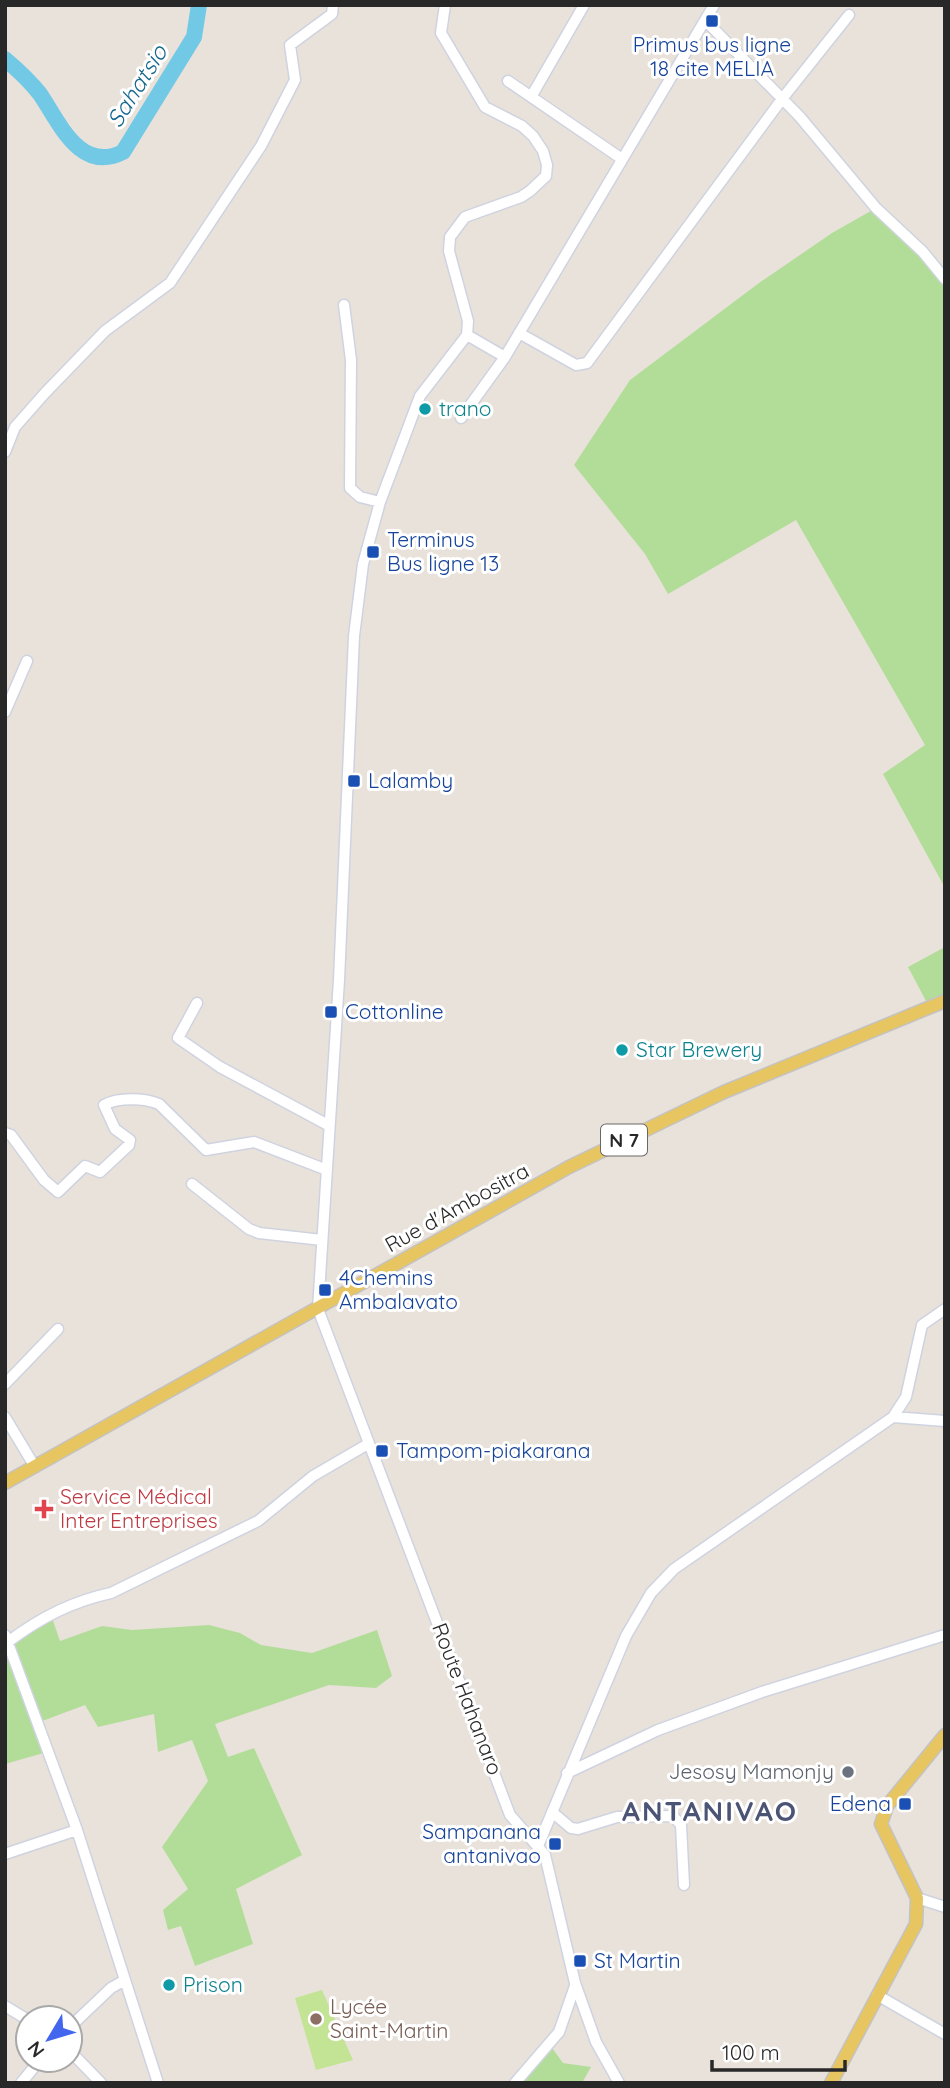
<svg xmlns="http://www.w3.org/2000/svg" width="950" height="2088" font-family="Quicksand,sans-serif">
	<rect width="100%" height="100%" fill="#e9e2da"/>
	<!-- green -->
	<path fill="#b2dd99" d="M876,208L945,277V888L883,774L925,745L796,520L668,594L645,554L574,465L630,380L759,283L832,233Z
		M945,947V994L926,1001L908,967Z
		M51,1615L60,1641L102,1626L132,1630L209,1625L240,1633L261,1645L312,1653L377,1630L392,1676L376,1688L329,1685L215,1724L228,1757L254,1748L302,1855L236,1889L253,1944L195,1966L181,1926L168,1930L163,1910L188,1889L162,1847L208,1781L192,1740L158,1752L154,1714L98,1727L85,1705L37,1723L47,1752L5,1764V1635L8,1641Z
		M550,2045L563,2063L591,2067L582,2083H515Z"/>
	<!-- pitch -->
	<path fill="#c4e495" d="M322,1990L353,2060L316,2070L295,1998Z"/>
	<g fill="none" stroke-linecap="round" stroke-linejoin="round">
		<!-- river -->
		<path stroke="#72c9e6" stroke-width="16" d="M5,59C18,70 30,81 40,94C59,122 80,174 123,152L194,37L199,5"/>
		<!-- minor casing -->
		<g stroke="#cfd3e0" stroke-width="13">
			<path id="minor" d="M445,5L441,33L485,107L522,126L533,136L543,151L547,165L546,176L530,191L521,197L465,217L450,237L449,251L468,321L467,335L420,396L380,502L363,564L354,636L339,980L318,1309L510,1815L545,1855L575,1983L596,2042L619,2083
				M705,20L800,117L876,208L923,252L945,279
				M508,81L622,159
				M531,97L584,5
				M344,305L351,360L350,488L360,497L380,502
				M519,333L576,365L587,363L782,99L849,15
				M467,335L505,357
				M461,418L505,357L714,5
				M5,452L15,427L45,393L105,331L170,283L261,146L295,80L290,45L332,14L333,5
				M5,712L27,661
				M197,1003L178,1038L220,1067L328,1125
				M5,1133L11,1135L44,1180L58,1192L85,1166L100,1172L129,1145L130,1140L115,1129L104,1105C118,1097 145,1098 159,1104L206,1150L254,1142L327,1170
				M192,1184L249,1229L259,1233L322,1240
				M5,1384L58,1329
				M5,1417L35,1467
				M893,1417L945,1421
				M5,1635L77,1830L158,2083
				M8,1642C38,1619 73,1601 111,1593L258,1521L313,1476L368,1444
				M567,1773L658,1730L762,1692L945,1635
				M552,1812L571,1828L578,1829L617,1817L673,1816L681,1825L684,1885
				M538,1846L626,1636L651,1593L674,1569L893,1417L906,1397L922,1325L945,1309
				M5,1854L77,1830
				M917,1898L945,1907
				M877,1995L945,2034
				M5,2006L28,2020
				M70,2027L111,1988L125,1980
				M70,2051L101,2083
				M21,2083L40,2060
				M515,2083L559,2032L575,1986"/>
		</g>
		<!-- major casing -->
		<g stroke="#c3c3c3" stroke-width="15">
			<path id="major" d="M5,1483L569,1167L724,1092L945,1001
				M831,2083L916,1924L917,1898L881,1824L887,1806L945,1735"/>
		</g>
		<!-- minor -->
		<use href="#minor" stroke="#fff" stroke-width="10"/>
		<!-- major -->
		<use href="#major" stroke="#e7c561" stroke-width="12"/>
	</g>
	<!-- markers -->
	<g fill="#1a4fb4" stroke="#fff" stroke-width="2.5">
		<rect x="705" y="14" width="14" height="14" rx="3.5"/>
		<rect x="366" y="545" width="14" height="14" rx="3.5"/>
		<rect x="347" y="774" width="14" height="14" rx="3.5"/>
		<rect x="324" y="1005" width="14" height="14" rx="3.5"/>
		<rect x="318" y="1283" width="14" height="14" rx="3.5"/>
		<rect x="375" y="1444" width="14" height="14" rx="3.5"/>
		<rect x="898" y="1797" width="14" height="14" rx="3.5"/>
		<rect x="548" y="1837" width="14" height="14" rx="3.5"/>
		<rect x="573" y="1954" width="14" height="14" rx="3.5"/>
	</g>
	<g fill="#0f9aa8" stroke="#fff" stroke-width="2.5">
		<circle cx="425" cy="409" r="7"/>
		<circle cx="622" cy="1050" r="7"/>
		<circle cx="169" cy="1985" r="7"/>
	</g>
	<path fill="#e0444e" stroke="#fff" stroke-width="2.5" d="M40.5 1498.5h7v7h7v7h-7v7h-7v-7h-7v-7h7z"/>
	<circle fill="#6b7280" stroke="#fff" stroke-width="2.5" cx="848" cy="1772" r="7"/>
	<circle fill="#8d6e63" stroke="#fff" stroke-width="2.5" cx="316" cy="2019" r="7"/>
	<g text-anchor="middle" stroke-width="6" stroke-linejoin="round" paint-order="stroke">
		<!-- shield labels -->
		<rect fill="#fff" stroke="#686868" stroke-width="2" x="601" y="1124.5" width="46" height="31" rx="5"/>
		<g font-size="19" font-weight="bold" fill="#282828">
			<text x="624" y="1147">N 7</text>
		</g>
		<!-- transit labels -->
		<g font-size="21" fill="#164399" stroke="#fff" text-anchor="start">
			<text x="712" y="52" text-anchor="middle">Primus bus ligne<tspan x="712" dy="24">18 cite MELIA</tspan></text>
			<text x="387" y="547">Terminus<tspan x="387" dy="24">Bus ligne 13</tspan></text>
			<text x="368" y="788">Lalamby</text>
			<text x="345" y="1019">Cottonline</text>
			<text x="339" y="1285">4Chemins<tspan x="339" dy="24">Ambalavato</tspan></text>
			<text x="396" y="1458">Tampom-piakarana</text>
			<text x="891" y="1811" text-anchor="end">Edena</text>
			<text x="541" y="1839" text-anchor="end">Sampanana<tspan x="541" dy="24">antanivao</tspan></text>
			<text x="594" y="1968">St Martin</text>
		</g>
		<!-- culture labels -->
		<g font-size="21" fill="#0d838f" stroke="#fff" text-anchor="start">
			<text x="439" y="416">trano</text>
			<text x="636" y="1057">Star Brewery</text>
			<text x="183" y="1992">Prison</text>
		</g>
		<!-- street labels -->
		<g font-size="21" fill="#282828" stroke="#fff">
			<text transform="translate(457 1208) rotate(-29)" y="7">Rue d'Ambositra</text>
			<text transform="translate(467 1699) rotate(69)" y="7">Route Hahanaro</text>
		</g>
		<!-- health labels -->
		<g font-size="21" fill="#be3a42" stroke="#fff" text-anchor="start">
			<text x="60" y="1504">Service Médical<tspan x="60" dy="24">Inter Entreprises</tspan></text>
		</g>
		<!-- worship labels -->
		<g font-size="21" fill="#5b616d" stroke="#fff" text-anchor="end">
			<text x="834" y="1779">Jesosy Mamonjy</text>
		</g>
		<!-- education labels -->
		<g font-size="21" fill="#785e54" stroke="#fff" text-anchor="start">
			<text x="330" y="2014">Lycée<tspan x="330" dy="24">Saint-Martin</tspan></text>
		</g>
		<!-- water labels -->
		<g font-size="23" font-style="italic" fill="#15678e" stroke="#fff">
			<text transform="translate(137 86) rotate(-58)" y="8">Sahatsio</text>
		</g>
		<!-- district labels -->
		<g font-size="28" font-weight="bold" letter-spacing="2" fill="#4b5475" stroke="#fff">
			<text x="710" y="1821">ANTANIVAO</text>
		</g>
	</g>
	<!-- border -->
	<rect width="950" height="2088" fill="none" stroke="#282828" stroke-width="14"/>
	<!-- north arrow -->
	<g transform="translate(49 2039) rotate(232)"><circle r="33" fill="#ffffff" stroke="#a9a9a9" stroke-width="2"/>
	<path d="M0-5L12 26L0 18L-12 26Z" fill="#4266ee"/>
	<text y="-10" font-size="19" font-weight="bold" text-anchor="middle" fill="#282828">N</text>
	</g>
	<!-- scale -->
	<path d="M712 2060v10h133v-10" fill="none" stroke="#282828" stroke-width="3.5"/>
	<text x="722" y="2060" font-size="21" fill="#282828" stroke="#ffffff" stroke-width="5" paint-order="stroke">100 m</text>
</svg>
